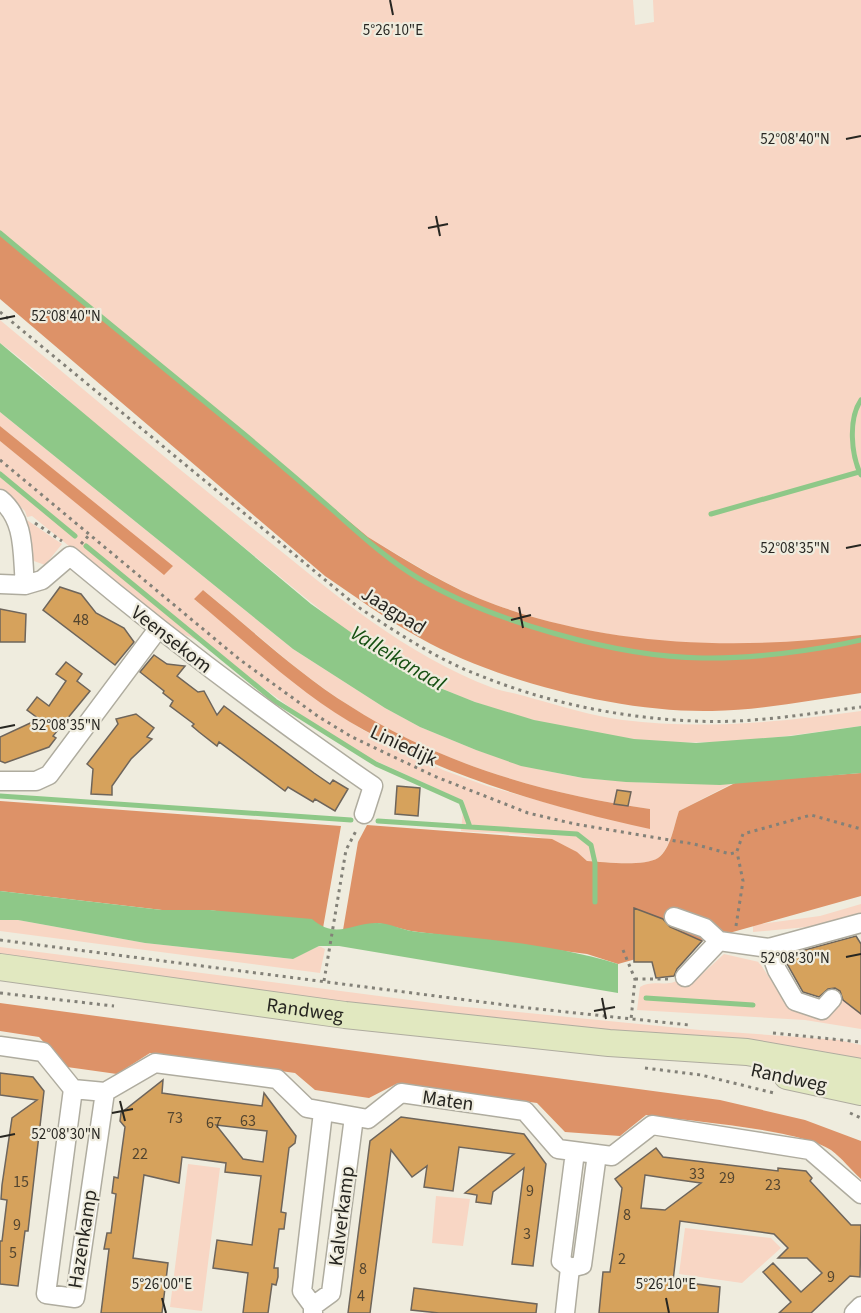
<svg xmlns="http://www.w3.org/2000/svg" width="861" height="1313" font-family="'Source Sans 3',sans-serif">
	<rect width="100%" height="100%" fill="#efecde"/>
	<!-- green -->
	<path fill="#f8d6c4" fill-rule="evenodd" d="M0,0H633L635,25L654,22L653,0H861V635C742,653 610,646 496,605C451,589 409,561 368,537L0,232Z
		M0,320C87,392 173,465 261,535C333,593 405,655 493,688C505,692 519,694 531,698C561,706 592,716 623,720C702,730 783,722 861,711V726C788,736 707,749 633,739C559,729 481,711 415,675C359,644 312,603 263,563C210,519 155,475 102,430C68,401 36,369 0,343Z
		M0,412L293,649L385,708L420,727L476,750L542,770L582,778L649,783H733L679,811C674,825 671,848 658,858C644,867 604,862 587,861C553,829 505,835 461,831L464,801L354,751L310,722L201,642L170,628L32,516L27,517L25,511L0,488V441L164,574L172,567L0,426ZM203,590C252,629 297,673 350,706C440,764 545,794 650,809L594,816L487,786L443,770L363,730L323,704L195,600Z
		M27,520L62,544L45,565L31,560L26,543Z
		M861,904V915L818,926L753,932V925L820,916Z
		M0,920H18L145,943L292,959L319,946L325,949L320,973L0,931Z
		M0,947L456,1006L700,1030L839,1040L861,1045V1065L664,1035L427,1013L0,957Z
		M724,954L759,962L788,1006L826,1018L843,1000L861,1014V1029L805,1020L637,1010L640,987C652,979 668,988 680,979L688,987Z
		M188,1164L220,1168L202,1311L170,1307Z
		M436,1196L470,1199L463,1246L432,1243Z
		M685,1228L771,1238L781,1248L742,1283L679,1274Z"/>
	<!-- forest -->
	<path fill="#dd9268" d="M0,232L368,537C409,562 451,589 496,605C613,647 740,650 861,635V693C812,700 762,710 712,711C623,713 498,682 420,638C387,620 356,597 325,576L0,299Z
		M0,426L173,566L164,575L0,441Z
		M203,590C251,629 297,673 350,706C440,764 545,794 650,809V829C550,807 454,779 364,730C301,696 249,644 194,599Z
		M861,773V896L618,964L587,954L411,931L378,923L343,930L358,842L367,825L552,839L577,852L587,861C604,862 643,867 658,858C671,849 674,825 679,811L737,782Z
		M0,801L341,826L323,928L210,910H162L0,891Z
		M0,1003L720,1100L805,1120L861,1141V1179C851,1170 842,1158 831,1150C800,1129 687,1121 646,1115L620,1136L565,1132L537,1103L398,1083L369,1098L315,1090L295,1073L150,1053L117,1074L67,1067L39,1037L0,1031Z"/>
	<!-- water -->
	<path fill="#8ec888" d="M0,343L311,604L394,663L440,688L475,702L534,720L634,739L696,743L791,736L861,726V773L720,785L626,782L583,778L521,766L476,750L420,727L385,708L293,649L0,412Z
		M0,891L162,910H210L312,919C336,940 351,923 377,923C390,923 404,931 418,932C484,939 554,944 618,964V993L339,946H319L293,959L145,943L18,920H0Z"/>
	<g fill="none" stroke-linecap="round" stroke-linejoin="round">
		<!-- stream -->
		<path stroke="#8ec888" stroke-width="5" d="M0,233C81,301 163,367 244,434C275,460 306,486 336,513C362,536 388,560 418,578C491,621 617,657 702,658C749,659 815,651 861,640
			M861,400C848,419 851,455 861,475
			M0,474L75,536
			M711,514L859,472
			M86,546L275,701L376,764L461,802L470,827L577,834L591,845L595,863V902
			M0,796L351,820
			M378,821L470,827
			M646,998L753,1005"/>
	</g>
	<!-- building -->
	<path fill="#d6a25c" stroke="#6e655b" stroke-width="1.5" fill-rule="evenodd" d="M60,587L81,594L96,613L124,628L134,642L115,665L43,610Z
		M0,609L26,614L25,642H0Z
		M154,655L167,664L185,666L177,676L198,692L204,691L217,715L224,706L314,773L330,784L333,780L348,789L335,811L315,799L313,802L288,787L285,791L219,742L217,746L199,732L192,726L194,724L170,706L173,701L163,693L164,691L140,672Z
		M66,662L82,674L77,681L90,691L53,736L56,738L49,747L5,763L0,761V737L39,719L27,710L37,697L49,706L66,681L56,674Z
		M136,714L154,728L147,737L152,739L131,759L112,786V795L91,794L93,769L87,764L118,724L116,719Z
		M397,786L420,788L418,816L395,814Z
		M617,790L631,792L628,806L614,804Z
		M634,908L663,919L670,927L702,941L677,969L674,976L656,978L652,962H634Z
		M856,936L861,944V1014L843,1000L840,991L835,988L828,989L819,997L803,992L785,960L786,955Z
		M0,1073L33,1077L44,1091L28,1231H25L18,1286L0,1284V1241H2L7,1200L1,1199L2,1185L12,1118L37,1100L0,1095Z
		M163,1080L162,1093L176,1095L262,1106L264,1093L296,1136L295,1143L289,1148L281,1212L286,1213L284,1229H279L274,1268H278V1277L276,1285L272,1284L268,1313H243L248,1273L213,1268L217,1240L252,1245L261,1176L225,1172L226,1163L182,1157L179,1183L144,1175L133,1258L168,1263L162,1313H101L109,1249H104L107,1233H111L116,1194L112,1193L114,1177L118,1178L125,1127L120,1121L121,1113ZM216,1125L267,1131L263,1162L243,1159Z
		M401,1117L524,1134L546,1164L533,1266L512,1264L524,1168L493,1192L491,1204L476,1202L477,1195L465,1193L514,1154L459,1147L453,1191L424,1187L427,1166L412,1177L391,1150L370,1313H348L370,1141Z
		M656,1148L663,1157L778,1171V1168L806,1171L812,1178L810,1181L851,1225H861L860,1277L850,1276L811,1313H779L791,1302L763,1272L773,1263L801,1292L822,1273L807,1258H778L788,1248L774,1234L680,1221L673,1281L720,1287L718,1313H599L603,1272H610L622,1188L615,1179ZM645,1175L665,1178L701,1183L665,1210L641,1208Z
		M414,1288L537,1304L536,1313H439L411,1310Z"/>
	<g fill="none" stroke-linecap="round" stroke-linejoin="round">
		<!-- minor casing -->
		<g stroke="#afac9f" stroke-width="21">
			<path id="minor" d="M0,499C26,520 22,554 25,585L42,580L70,556C168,638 268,714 373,786L364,814
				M0,584L25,585
				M0,781H36L49,775L158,629
				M674,917L705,928L719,941
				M769,948L777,970L795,1001L822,1010L832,999
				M685,977L719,941L769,948L861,923
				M0,1046L43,1052L73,1089L105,1092L155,1063L277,1079L307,1108L368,1119L401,1093L525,1111L558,1149L612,1156L652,1125L810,1150L861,1194
				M73,1089L46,1294L75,1298L105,1092
				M570,1268L582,1265L597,1154
				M570,1268L561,1261L575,1152
				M313,1306L331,1293L354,1117
				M313,1313V1306L302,1291L323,1112
				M565,1313L570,1268
				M854,1313L861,1306"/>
		</g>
		<!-- secondary casing -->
		<g stroke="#afac9f" stroke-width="28">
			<g id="secondary">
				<path id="s1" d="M0,967L345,1015L609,1043L747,1052L861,1072"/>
				<path d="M787,1076L861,1092"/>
			</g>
		</g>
		<!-- path -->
		<path stroke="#838178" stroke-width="3" stroke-dasharray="3 4.5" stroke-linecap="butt" d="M0,312L358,607C396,632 438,660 481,676C548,703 622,718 694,721C749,724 806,714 861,707
			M0,460L239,659L319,717L352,737L434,776L528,813L575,824L694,844L730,854L737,852
			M35,523L62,541
			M81,544L90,534
			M737,851L743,834L811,815L861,829
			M736,926L743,881L737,852
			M0,940L529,1008L689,1025
			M623,950L635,979L631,1020
			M635,979H669
			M324,981L346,850L357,829
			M0,993L114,1006
			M773,1033L861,1042
			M645,1068L701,1075L774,1093
			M850,1113L861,1118"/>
		<!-- minor -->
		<use href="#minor" stroke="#fff" stroke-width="18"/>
		<!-- secondary -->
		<use href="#secondary" stroke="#e1e8c0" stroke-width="26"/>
	</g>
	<!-- ticks -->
	<path fill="none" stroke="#272621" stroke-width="2" d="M390,0L393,15M846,139L861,136M436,216L440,236M428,228L448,224M0,319L15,316M846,548L861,545M519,607L523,628M511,620L531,615M0,728L15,725M846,957L861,954M602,998L606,1019M594,1011L615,1007M120,1101L125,1121M112,1113L133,1109M0,1137L15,1134M162,1298L166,1313M666,1298L669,1313"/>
	<g text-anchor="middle" stroke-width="4.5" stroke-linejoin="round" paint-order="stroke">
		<!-- number labels -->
		<g font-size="16" fill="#534530">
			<text x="81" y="625">48</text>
			<text x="175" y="1123">73</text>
			<text x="248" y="1126">63</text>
			<text x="214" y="1128">67</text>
			<text x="140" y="1159">22</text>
			<text x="697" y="1179">33</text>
			<text x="727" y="1183">29</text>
			<text x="21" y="1187">15</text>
			<text x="773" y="1190">23</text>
			<text x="530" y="1196">9</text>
			<text x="627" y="1220">8</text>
			<text x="17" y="1230">9</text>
			<text x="527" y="1239">3</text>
			<text x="13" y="1258">5</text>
			<text x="622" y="1264">2</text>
			<text x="363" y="1274">8</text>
			<text x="831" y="1282">9</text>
			<text x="361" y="1301">4</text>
		</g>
		<!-- street labels -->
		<g font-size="20" fill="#272621" stroke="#efecde">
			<text transform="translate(394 610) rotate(32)" y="7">Jaagpad</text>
			<text transform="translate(172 639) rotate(38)" y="7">Veensekom</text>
			<text transform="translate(404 745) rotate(25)" y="7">Liniedijk</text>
			<text dy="7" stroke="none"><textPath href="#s1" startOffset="308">Randweg</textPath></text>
			<text transform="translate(789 1077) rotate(12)" y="7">Randweg</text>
			<text transform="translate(448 1100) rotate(8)" y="7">Maten</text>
			<text transform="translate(341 1216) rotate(-83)" y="7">Kalverkamp</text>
			<text transform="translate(82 1239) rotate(-81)" y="7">Hazenkamp</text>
		</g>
		<!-- water labels -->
		<g font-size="21" font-style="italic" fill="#165012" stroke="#efecde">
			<text transform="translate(398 658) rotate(31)" y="7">Valleikanaal</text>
		</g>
	</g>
	<g font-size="15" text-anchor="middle" fill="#272621" stroke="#efecde" stroke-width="4.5" stroke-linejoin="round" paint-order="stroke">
		<text x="393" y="35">5°26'10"E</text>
		<text x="795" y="144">52°08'40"N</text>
		<text x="66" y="321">52°08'40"N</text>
		<text x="795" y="553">52°08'35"N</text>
		<text x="66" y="730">52°08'35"N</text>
		<text x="795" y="963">52°08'30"N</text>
		<text x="66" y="1139">52°08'30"N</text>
		<text x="162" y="1289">5°26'00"E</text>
		<text x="666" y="1289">5°26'10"E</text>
	</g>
</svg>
